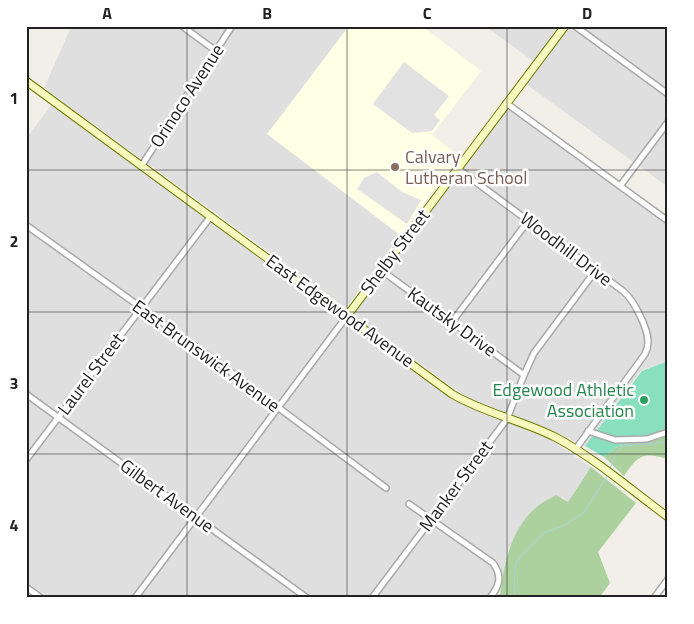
<svg xmlns="http://www.w3.org/2000/svg" width="694" height="624" font-family="'Titillium Web',sans-serif">
	<rect width="100%" height="100%" fill="#f2efe9"/>
	<!-- residential -->
	<path fill="#e0dfdf" d="M70,26H349L268,134L400,235L346,308L44,88L71,27Z
		M485,26H668V187L526,84L540,66Z
		M51,105L452,398L472,408L549,439L591,467L568,502L562,497L509,547L500,598H49L26,582V139Z
		M507,109L668,226V361L641,371L585,446L515,416L469,399L352,315Z"/>
	<!-- education -->
	<path fill="#ffffe5" d="M349,26H422L481,71L432,135L460,156L400,235L267,134Z"/>
	<!-- forest -->
	<path fill="#add19e" d="M668,437V459C641,452 639,455 624,476L604,457L618,446Z
		M591,467L636,503L598,552L610,583L599,598H500C503,565 511,527 539,505C544,501 550,499 556,495L568,502Z"/>
	<!-- pitch -->
	<path fill="#88e0be" d="M668,361V437L618,446L604,457L585,446L642,371Z"/>
	<!-- parking -->
	<path fill="#e2e2e2" d="M404,62L449,96L434,115L440,120L432,131L412,133L373,104Z
		M377,172L402,192L421,200L407,224L357,189L364,178Z"/>
	<g fill="none" stroke-linecap="round" stroke-linejoin="round">
		<!-- stream -->
		<path stroke="#aad3df" stroke-width="1" d="M610,469L615,455L623,446L668,442
			M514,598L515,570L516,563L520,557L544,533L565,525L584,512L608,475"/>
		<!-- street casing -->
		<g stroke="#a9a9a9" stroke-width="8">
			<path id="street" d="M182,26L216,51
				M575,26L668,94
				M506,103L668,221
				M142,165L232,26
				M457,168L623,291C634,300 648,328 648,342C648,346 647,350 645,354L575,450
				M620,186L668,122
				M26,225L224,367L386,488
				M381,270L524,375
				M452,322L528,221
				M26,394L307,598
				M588,431L615,440L647,439L668,432
				M26,460L211,216
				M409,504L493,563C503,577 499,586 490,598
				M26,587L41,598
				M135,598L347,316
				M372,598L507,419L524,375L534,353L596,270
				M654,598L668,579"/>
		</g>
		<!-- secondary casing -->
		<g stroke="#707d05" stroke-width="9">
			<path id="secondary" d="M26,81L452,394C484,413 521,420 555,437C595,458 631,490 668,517
				M347,316L565,26"/>
		</g>
		<!-- street -->
		<use href="#street" stroke="#fff" stroke-width="5"/>
		<!-- secondary -->
		<use href="#secondary" stroke="#f7fabf" stroke-width="7"/>
	</g>
	<!-- grid -->
	<path fill="none" stroke="#222" stroke-width="1" stroke-opacity="0.55" d="M187,26V598M347,26V598M507,26V598M26,170H668M26,312H668M26,454H668"/>
	<!-- markers -->
	<circle fill="#8d6e63" stroke="#fff" stroke-width="2" cx="395" cy="167" r="5"/>
	<circle fill="#2e9e5b" stroke="#fff" stroke-width="2" cx="644" cy="400" r="5"/>
	<g text-anchor="middle" stroke-width="5" stroke-linejoin="round" paint-order="stroke">
		<!-- street labels -->
		<g font-size="18" fill="#222" stroke="#fff">
			<text transform="translate(187 96) rotate(-57)" y="6">Orinoco Avenue</text>
			<text transform="translate(566 249) rotate(37)" y="6">Woodhill Drive</text>
			<text transform="translate(395 252) rotate(-53)" y="6">Shelby Street</text>
			<text transform="translate(340 311) rotate(36)" y="6">East Edgewood Avenue</text>
			<text transform="translate(452 322) rotate(36)" y="6">Kautsky Drive</text>
			<text transform="translate(206 356) rotate(36)" y="6">East Brunswick Avenue</text>
			<text transform="translate(91 374) rotate(-53)" y="6">Laurel Street</text>
			<text transform="translate(456 486) rotate(-53)" y="6">Manker Street</text>
			<text transform="translate(167 496) rotate(36)" y="6">Gilbert Avenue</text>
		</g>
		<!-- education labels -->
		<g font-size="18" fill="#785e54" stroke="#fff" text-anchor="start">
			<text x="405" y="163">Calvary<tspan x="405" dy="21">Lutheran School</tspan></text>
		</g>
		<!-- leisure labels -->
		<g font-size="18" fill="#27864d" stroke="#fff" text-anchor="end">
			<text x="634" y="396">Edgewood Athletic<tspan x="634" dy="21">Association</tspan></text>
		</g>
	</g>
	<!-- border -->
	<rect width="694" height="624" fill="none" stroke="#ffffff" stroke-width="55"/>
	<rect x="28" y="28" width="638" height="568" fill="none" stroke="#222" stroke-width="2"/>
	<g font-size="16" text-anchor="middle" font-weight="bold" fill="#222">
		<text x="107" y="19">A</text>
		<text x="267" y="19">B</text>
		<text x="427" y="19">C</text>
		<text x="587" y="19">D</text>
		<text x="14" y="104">1</text>
		<text x="14" y="247">2</text>
		<text x="14" y="389">3</text>
		<text x="14" y="531">4</text>
	</g>
</svg>
